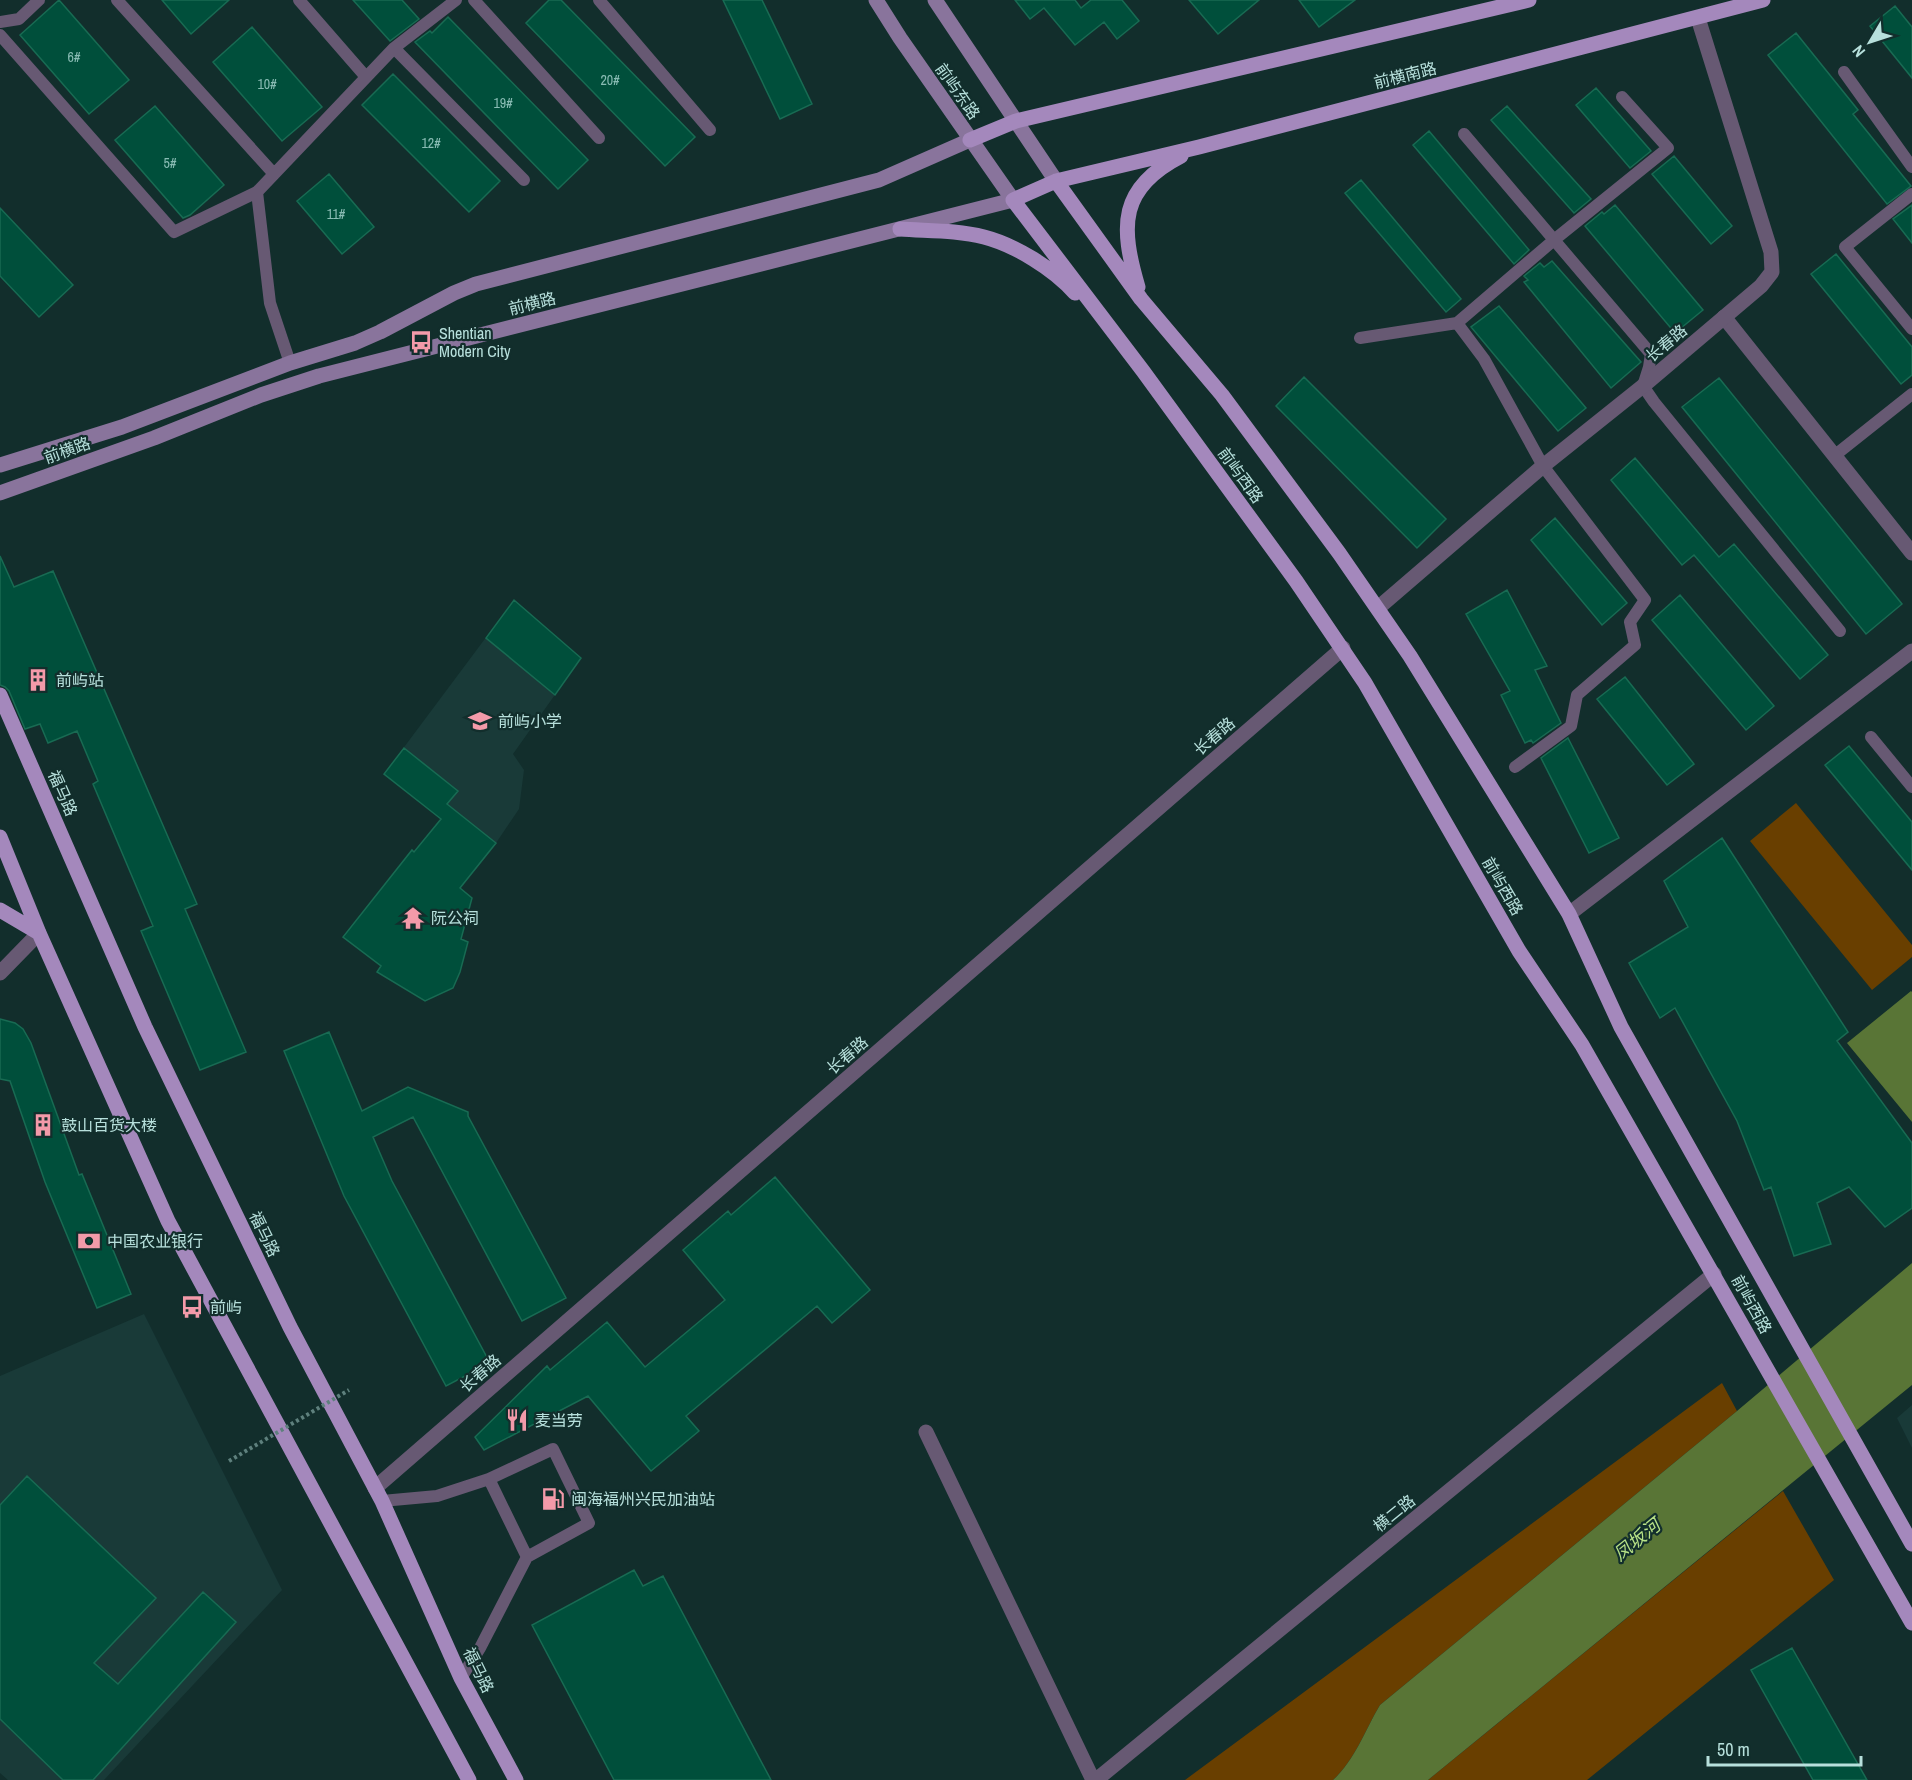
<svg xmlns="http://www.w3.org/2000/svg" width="1912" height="1780" font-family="'Archivo Narrow','Noto Sans SC',sans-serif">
	<rect width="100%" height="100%" fill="#122e2c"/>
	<!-- built -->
	<path fill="#193a38" d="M514,600L581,658L513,754L524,770L519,809L496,843L424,841L441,819L384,774Z
		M144,1314L282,1590L104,1780H8L0,1773V1376Z
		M1912,1405V1448L1897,1418Z"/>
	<!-- green -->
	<path fill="#693f00" d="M1796,803L1912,945V957L1872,990L1750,841Z
		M1722,1383L1737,1411L1380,1705C1365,1730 1355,1760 1333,1780H1185Z
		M1783,1491L1834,1580L1587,1780H1428Z"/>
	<!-- water -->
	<path fill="#597536" d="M1911,991L1912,992V1122L1847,1043Z
		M1912,1263V1385L1428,1780H1333C1355,1760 1365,1730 1380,1705L1737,1411Z"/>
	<!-- building -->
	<path fill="#004f3b" stroke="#186b53" stroke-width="1.5" d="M59,0L129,80L89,114L20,35Z
		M162,0H229L191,34Z
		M353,0H402L419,19L390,41Z
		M549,0H561L695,137L665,166L526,23Z
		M723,0H762L812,104L780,119Z
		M1015,0H1075L1081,8L1091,0H1122L1139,21L1117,39L1104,22L1075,45L1044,8L1030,19Z
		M1189,0H1259L1218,34Z
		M1299,0H1355L1319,27Z
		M1895,6L1912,27V78L1870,26Z
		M448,17L588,160L558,189L415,42L430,31L432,33Z
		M252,27L322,107L282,141L213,62Z
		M1796,33L1858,110L1853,114L1911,186L1887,204L1768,55Z
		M393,74L500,181L469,212L362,105Z
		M1596,88L1651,151L1630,168L1576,105Z
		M155,106L224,185L190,215L183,218L115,140Z
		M1507,106L1591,199L1574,213L1491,120Z
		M1429,131L1529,250L1514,264L1413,145Z
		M1674,156L1732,226L1711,244L1652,174Z
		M329,174L374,227L342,254L297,201Z
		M1361,180L1461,299L1446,312L1345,193Z
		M1615,205L1703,310L1675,333L1585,226L1602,212L1604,214Z
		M1912,205V243L1893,219Z
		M0,208L73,285L39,317L0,276Z
		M1836,254L1912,347V375L1901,384L1811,274Z
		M1552,261L1641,362L1611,388L1524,282L1528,280L1524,276L1540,263L1544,267Z
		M1499,306L1586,408L1558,431L1471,327Z
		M1304,377L1446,519L1417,548L1276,406Z
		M1719,378L1902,604L1866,634L1682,407Z
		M1635,458L1719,557L1734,544L1828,655L1800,679L1694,555L1682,565L1611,480Z
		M1555,518L1627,603L1602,625L1531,540Z
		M0,556L14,587L53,571L197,904L185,909L246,1052L200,1070L141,931L153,926L93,784L98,781L77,731L48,743L40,724L25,729L9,691L5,687L0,685Z
		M1507,590L1547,666L1535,670L1561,723L1533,743L1531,740L1525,743L1501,695L1510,691L1466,614Z
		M1680,595L1774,706L1746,730L1652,620Z
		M514,600L581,658L555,695L486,638Z
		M1625,677L1694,764L1667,785L1597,699Z
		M1568,738L1619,838L1589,853L1541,758Z
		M1849,746L1912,822V870L1825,765Z
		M404,748L458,791L447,804L496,843L460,888L472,898L461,939L468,942L460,972L453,988L425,1001L377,972L381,966L343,937L412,850L414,852L441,819L384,774Z
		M1722,838L1848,1032L1837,1041L1912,1143V1208L1885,1227L1849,1187L1817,1203L1831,1244L1794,1256L1771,1187L1764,1190L1737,1121L1675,1008L1660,1018L1629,963L1688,927L1664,881Z
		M0,1019L15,1023L23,1029L31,1043L79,1175L82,1174L131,1294L97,1308L45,1182L10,1081L0,1079Z
		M329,1032L362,1111L408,1087L468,1112V1116L566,1298L522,1321L413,1117L373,1137L392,1181L490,1363L446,1386L344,1196L284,1051Z
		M775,1177L870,1290L832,1323L817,1306L686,1416L699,1431L651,1471L588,1396L484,1450L475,1437L547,1366L550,1370L607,1322L645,1367L725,1300L683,1250L728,1211L731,1215Z
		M27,1476L156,1598L94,1663L118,1684L203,1592L236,1622L93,1780H63L0,1719V1505Z
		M634,1570L643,1586L663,1576L771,1780H614L532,1625Z
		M1792,1648L1867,1780H1813L1751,1670Z"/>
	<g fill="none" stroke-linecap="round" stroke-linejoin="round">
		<!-- service -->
		<path stroke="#675973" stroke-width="12" d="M117,0L274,174
			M299,0L366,77
			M474,0L599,138
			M599,0L710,130
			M0,22L19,19L39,0
			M0,35L174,232L257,192
			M394,48L524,180
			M1844,72L1912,167
			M1464,134L1651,354L1649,367L1643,386L1654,402L1840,631
			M1912,194L1845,247L1912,329
			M1457,323L1554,240L1668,148L1622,97
			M1360,338L1457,323L1484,359L1543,466L1645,600L1630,622L1635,645L1577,695L1571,726L1515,767
			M290,363L270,303L257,192L394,48L456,0
			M1834,456L1912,394
			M1871,737L1912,787
			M489,1479L553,1449L589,1523L527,1557
			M382,1501L437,1496L489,1479L527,1557L480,1648L461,1678"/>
		<!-- minor -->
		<path stroke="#675973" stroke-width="15" d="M1724,317L1912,553
			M1569,914L1912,651
			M926,1432L1093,1780
			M375,1488L1343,648
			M1096,1780L1714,1274"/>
		<!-- tertiary -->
		<path stroke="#675973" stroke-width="15" d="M1378,608L1543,466L1643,386L1761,286L1772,272L1771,252L1698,18
			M0,973L39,933"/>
		<!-- secondary -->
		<path stroke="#89749c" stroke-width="15" d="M935,0L1056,181
			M0,465L122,427L290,363L355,343L380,332L454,293L476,284L879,180L970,140
			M0,493L154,438L261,395L319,376L1013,200L900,38L876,0"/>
		<!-- primary -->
		<path stroke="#a488bc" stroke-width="15" d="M1763,0L1199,147L1056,181L1013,200L1143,371L1296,581L1365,683L1519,951L1582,1045L1912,1623
			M970,140L1016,121L1529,0
			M1056,181L1141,299L1222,395L1339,553L1410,656L1569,914L1621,1027L1912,1544
			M900,229C928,231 957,230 984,237C1015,245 1054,269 1075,293
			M1138,287C1120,226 1119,188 1181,156
			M0,695L145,1027L290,1327L382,1501L461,1678L516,1780
			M0,837L39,933L168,1221L469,1780
			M0,910L39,933"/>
		<!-- path-bridge -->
		<path stroke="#5e807d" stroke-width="4" stroke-dasharray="3 3" stroke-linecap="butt" d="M229,1461L349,1390"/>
	</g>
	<!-- icons -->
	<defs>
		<g id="bus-bare" transform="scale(1.8)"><path d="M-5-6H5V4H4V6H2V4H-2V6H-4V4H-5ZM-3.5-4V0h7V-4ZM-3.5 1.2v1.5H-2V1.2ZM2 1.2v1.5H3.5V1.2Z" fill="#f39aa9" stroke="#122e2c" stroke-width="2.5" paint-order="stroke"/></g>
		<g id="building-bare" transform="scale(1.8)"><path d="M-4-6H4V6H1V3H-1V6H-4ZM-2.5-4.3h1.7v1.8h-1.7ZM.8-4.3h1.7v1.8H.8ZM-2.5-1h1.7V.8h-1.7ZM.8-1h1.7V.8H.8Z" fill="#f39aa9" stroke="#122e2c" stroke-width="2.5" paint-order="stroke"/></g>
		<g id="school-bare" transform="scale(1.8)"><path d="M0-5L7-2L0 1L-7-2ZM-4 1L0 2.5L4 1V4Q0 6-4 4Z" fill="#f39aa9" stroke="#122e2c" stroke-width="2.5" paint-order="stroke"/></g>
		<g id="temple-bare" transform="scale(1.8)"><path d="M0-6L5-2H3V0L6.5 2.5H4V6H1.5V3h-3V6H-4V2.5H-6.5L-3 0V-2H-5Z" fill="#f39aa9" stroke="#122e2c" stroke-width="2.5" paint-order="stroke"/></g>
		<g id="bank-bare" transform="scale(1.8)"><path d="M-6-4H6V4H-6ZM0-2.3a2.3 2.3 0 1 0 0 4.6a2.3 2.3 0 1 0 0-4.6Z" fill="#f39aa9" stroke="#122e2c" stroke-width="2.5" paint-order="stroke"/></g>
		<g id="restaurant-bare" transform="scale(1.8)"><path d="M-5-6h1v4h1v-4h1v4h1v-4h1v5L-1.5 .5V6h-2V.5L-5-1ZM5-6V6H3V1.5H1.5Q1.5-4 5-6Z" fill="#f39aa9" stroke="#122e2c" stroke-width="2.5" paint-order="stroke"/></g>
		<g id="fuel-bare" transform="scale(1.8)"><path d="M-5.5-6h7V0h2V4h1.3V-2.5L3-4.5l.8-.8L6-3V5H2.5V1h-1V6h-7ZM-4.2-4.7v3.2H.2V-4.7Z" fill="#f39aa9" stroke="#122e2c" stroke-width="2.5" paint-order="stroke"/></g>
	</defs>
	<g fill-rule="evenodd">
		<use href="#bus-bare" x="421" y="342"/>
		<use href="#building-bare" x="38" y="680"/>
		<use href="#school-bare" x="480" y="721"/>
		<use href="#temple-bare" x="413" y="918"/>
		<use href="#building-bare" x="43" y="1125"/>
		<use href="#bank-bare" x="89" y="1241"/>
		<use href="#bus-bare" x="192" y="1307"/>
		<use href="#restaurant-bare" x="517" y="1420"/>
		<use href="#fuel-bare" x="553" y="1499"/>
	</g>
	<g text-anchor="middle" stroke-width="4.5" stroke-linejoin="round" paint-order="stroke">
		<!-- number labels -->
		<g font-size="14" fill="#89bcb4">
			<text x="74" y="62">6#</text>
			<text x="610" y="85">20#</text>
			<text x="267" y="89">10#</text>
			<text x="503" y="108">19#</text>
			<text x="431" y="148">12#</text>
			<text x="170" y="168">5#</text>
			<text x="336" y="219">11#</text>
		</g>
		<!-- street labels -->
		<g font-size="16" fill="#b7e0dc" stroke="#122e2c">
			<text transform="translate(1405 75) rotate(-14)" y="6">前横南路</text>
			<text transform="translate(958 91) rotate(55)" y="6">前屿东路</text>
			<text transform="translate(532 303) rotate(-14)" y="6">前横路</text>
			<text transform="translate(1666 343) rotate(-40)" y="6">长春路</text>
			<text transform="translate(67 450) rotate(-20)" y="6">前横路</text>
			<text transform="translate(1241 475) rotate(54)" y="6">前屿西路</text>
			<text transform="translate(1214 736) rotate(-41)" y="6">长春路</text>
			<text transform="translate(63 793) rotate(66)" y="6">福马路</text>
			<text transform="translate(1503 886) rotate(60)" y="6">前屿西路</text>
			<text transform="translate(847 1055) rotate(-41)" y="6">长春路</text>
			<text transform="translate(265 1234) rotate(64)" y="6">福马路</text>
			<text transform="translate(1752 1304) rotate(61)" y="6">前屿西路</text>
			<text transform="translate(480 1373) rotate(-41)" y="6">长春路</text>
			<text transform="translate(1394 1513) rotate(-39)" y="6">横二路</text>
			<text transform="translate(479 1670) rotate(64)" y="6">福马路</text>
		</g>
		<!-- poi labels -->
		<g font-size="16" fill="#b7e0dc" stroke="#122e2c" text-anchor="start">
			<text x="439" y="339">Shentian<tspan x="439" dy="18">Modern City</tspan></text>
			<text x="56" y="686">前屿站</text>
			<text x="498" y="727">前屿小学</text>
			<text x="431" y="924">阮公祠</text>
			<text x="61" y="1131">鼓山百货大楼</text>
			<text x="107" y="1247">中国农业银行</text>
			<text x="210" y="1313">前屿</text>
			<text x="535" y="1426">麦当劳</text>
			<text x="571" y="1505">闽海福州兴民加油站</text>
		</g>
		<!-- water labels -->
		<g font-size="18" font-style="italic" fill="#b8e287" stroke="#122e2c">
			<text transform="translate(1637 1540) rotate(-39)" y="6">凤坂河</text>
		</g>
	</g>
	<!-- north arrow -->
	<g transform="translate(1870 42) rotate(231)" stroke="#122e2c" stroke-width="4.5" paint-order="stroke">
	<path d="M0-4.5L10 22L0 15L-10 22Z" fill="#b7e0dc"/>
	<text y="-9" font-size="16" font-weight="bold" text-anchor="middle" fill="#b7e0dc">N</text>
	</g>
	<!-- scale -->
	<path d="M1708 1756v9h153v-9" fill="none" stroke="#b7e0dc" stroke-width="3"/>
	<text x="1717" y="1756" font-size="18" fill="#b7e0dc" stroke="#122e2c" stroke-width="4.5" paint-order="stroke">50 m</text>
</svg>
